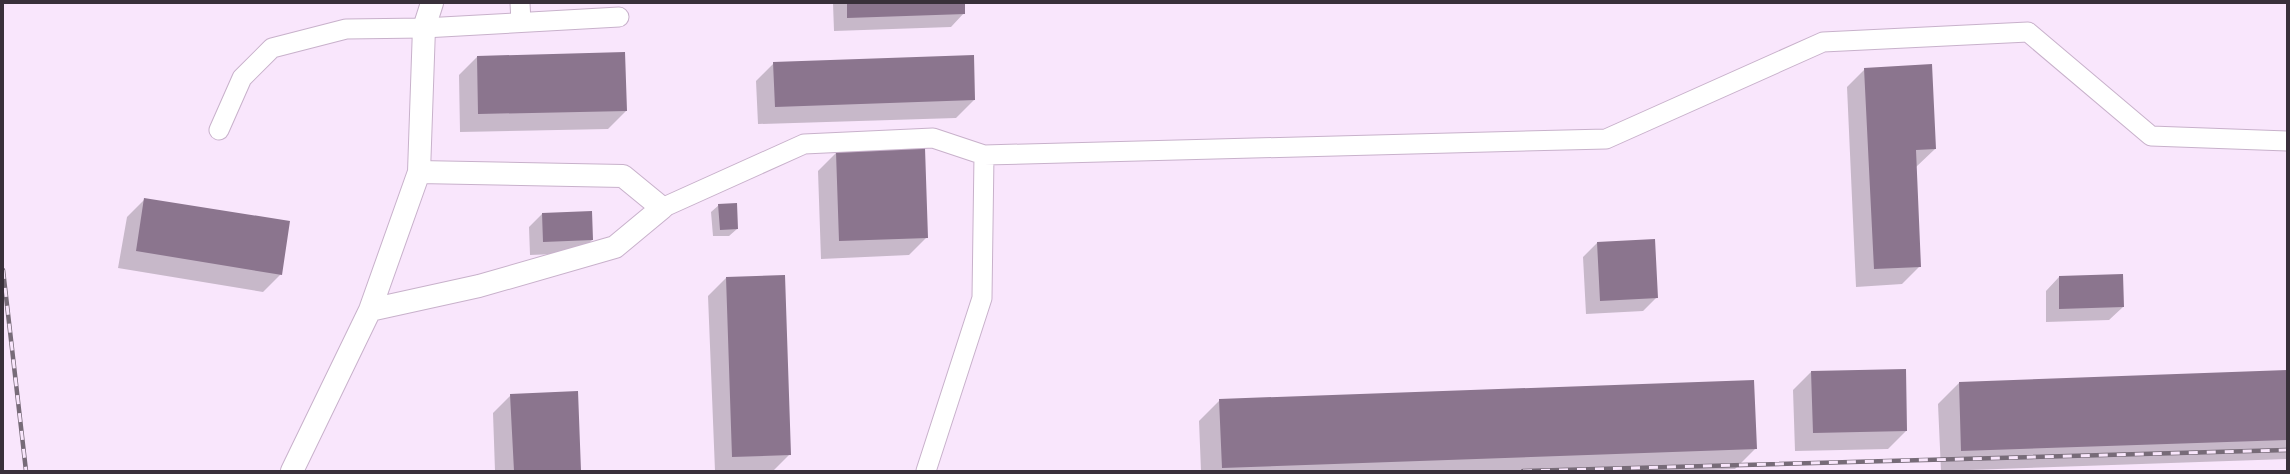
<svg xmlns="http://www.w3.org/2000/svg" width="2290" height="474" font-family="'Alegreya Sans',sans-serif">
	<rect width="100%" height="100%" fill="#f9e6fc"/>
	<!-- shadow -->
	<path fill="#0003" d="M833,3H964V13L951,27L834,31Z
		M477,57L626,111L608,129L460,132L459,75Z
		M774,63L974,100L956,118L758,124L756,81Z
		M1865,69L1935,149L1916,167L1920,266L1902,284L1856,287L1847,87Z
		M924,149L927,237L909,255L821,259L818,171L836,153Z
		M145,199L281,274L263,292L118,268L127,217Z
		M719,205L737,229L729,236H713L711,212Z
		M542,214L592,240L579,253L530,255L529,227Z
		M1654,240L1657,297L1643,311L1586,314L1583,257L1597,243Z
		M2059,277L2123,307L2109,320L2046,322V291Z
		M726,278L790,454L773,471H715L708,296Z
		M2287,371V459L1941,471L1938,404L1959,383Z
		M1811,372L1906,431L1888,449L1795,451L1793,390Z
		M511,395L580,471H495L493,413Z
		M1220,400L1756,448L1735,469L1680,471H1201L1199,421Z"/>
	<!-- building -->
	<path fill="#8b758e" d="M847,3H965V14L847,18Z
		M625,52L627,111L478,114L477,56Z
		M974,55L975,100L775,107L773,62Z
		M1932,64L1936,149L1916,150L1921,267L1874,269L1864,68Z
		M925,148L928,238L839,241L836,152Z
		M144,198L290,221L282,275L136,251Z
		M737,203L738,229L720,230L718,204Z
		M592,211L593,240L543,242L542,213Z
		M1655,239L1658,298L1600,301L1597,242Z
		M2123,274L2124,307L2059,309V276Z
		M785,275L791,455L732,457L726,277Z
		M1906,369L1907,431L1813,433L1811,371Z
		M2287,370V440L1961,451L1959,382Z
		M1754,380L1757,449L1222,468L1219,399Z
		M578,391L581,471H514L510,394Z"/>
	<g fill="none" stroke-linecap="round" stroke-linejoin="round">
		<!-- service casing -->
		<g stroke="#c8b1cb" stroke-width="21">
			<path id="service" d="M520,3L521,22
				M219,130L242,78L272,48L346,29L424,28L619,17
				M984,155L1606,139L1823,42L2028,32L2151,136L2287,141
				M662,208L804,144L933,138L984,155L982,298L926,471"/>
		</g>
		<!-- minor casing -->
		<g stroke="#c8b1cb" stroke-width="24">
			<path id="minor" d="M370,310L479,286L615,247L662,208L623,176L419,172
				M292,471L370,310L419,172L424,28L432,3"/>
		</g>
		<!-- service -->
		<use href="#service" stroke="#fff" stroke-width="19"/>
		<!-- minor -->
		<use href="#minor" stroke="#fff" stroke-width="22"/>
		<!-- rail casing -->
		<g stroke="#776b78" stroke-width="4.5">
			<path id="rail" d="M3,270L26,471
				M1523,471L2287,450"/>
		</g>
		<!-- rail -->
		<use href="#rail" stroke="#f9e6fc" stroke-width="3" stroke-dasharray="9" stroke-linecap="butt"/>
	</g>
	<!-- border -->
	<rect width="2290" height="474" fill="none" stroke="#39303a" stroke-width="8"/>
</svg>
